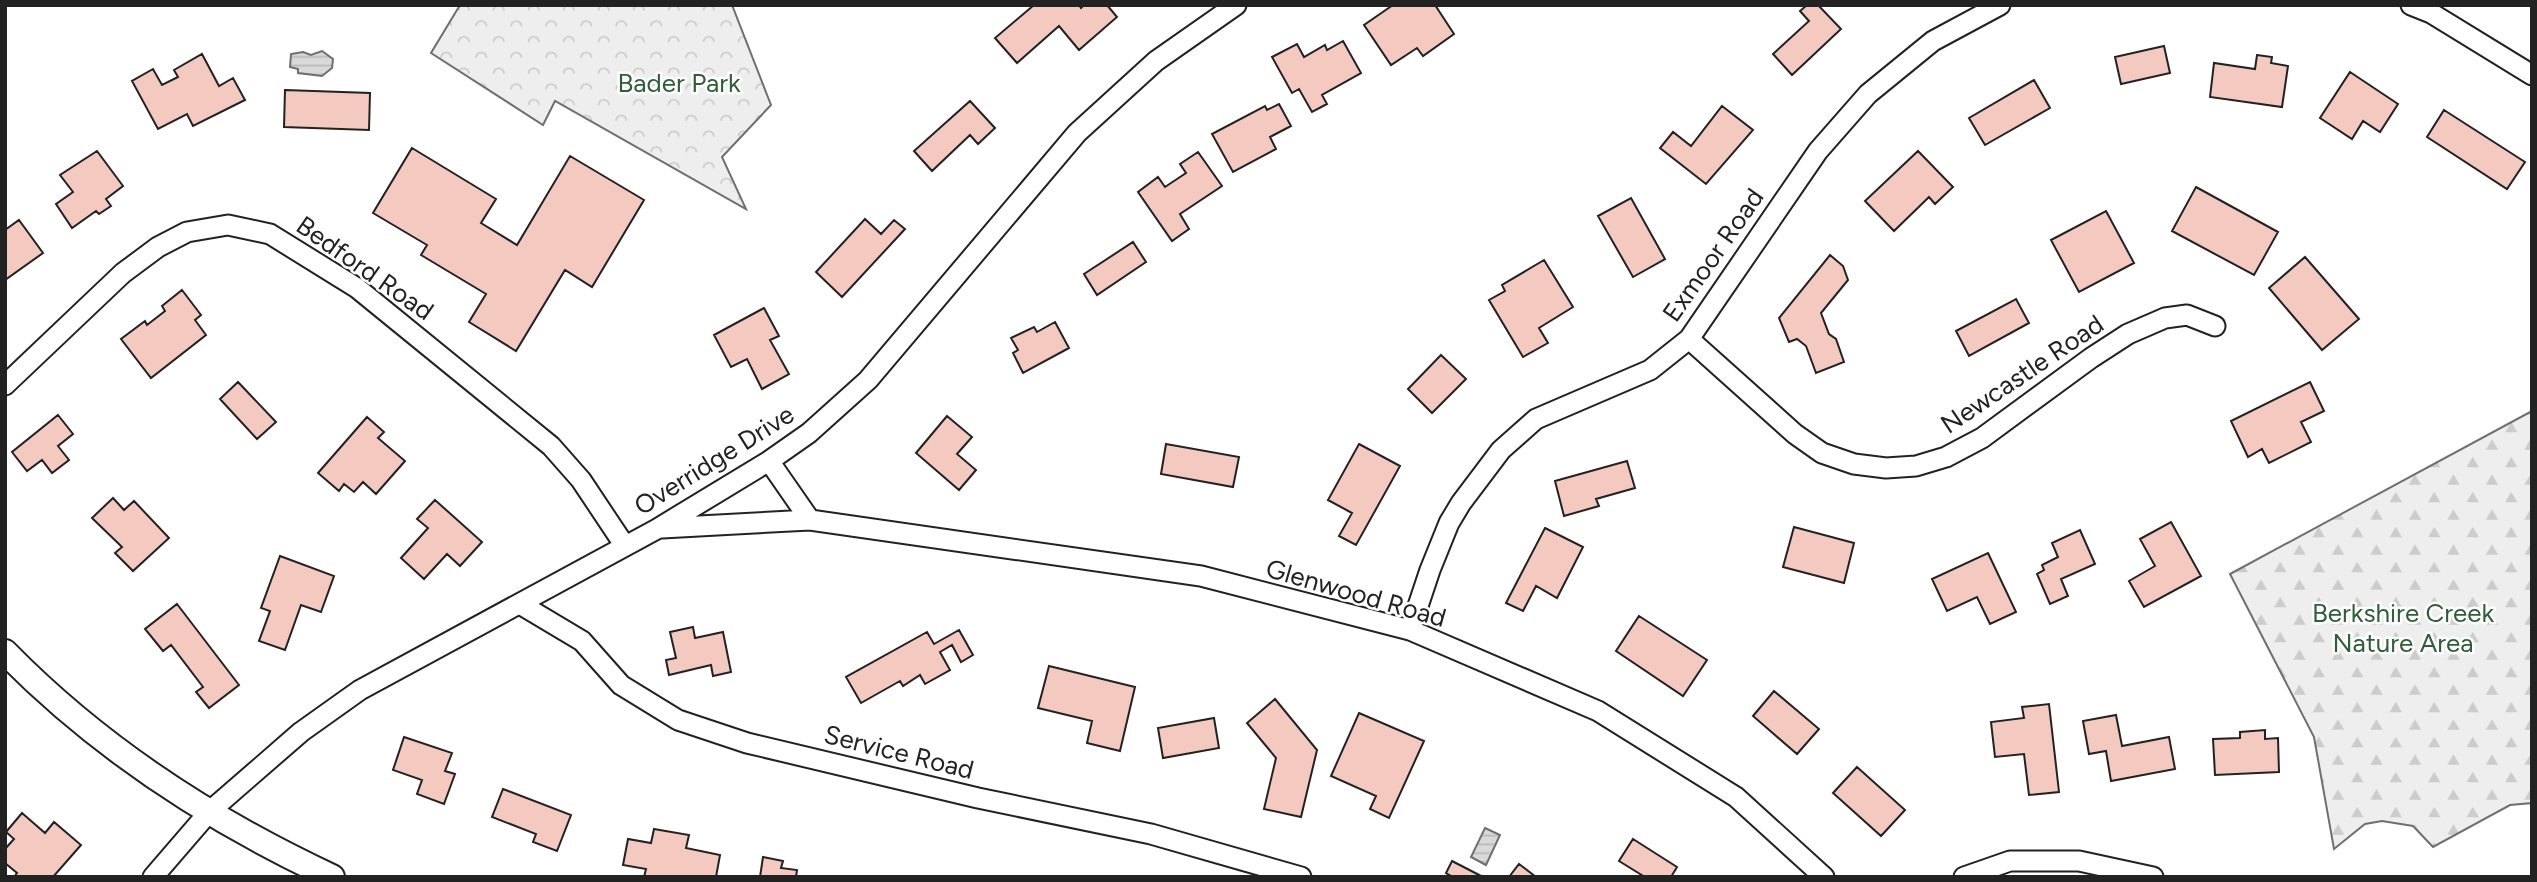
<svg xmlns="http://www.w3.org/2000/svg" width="2537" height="882" font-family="Figtree,sans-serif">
	<defs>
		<pattern id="forest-firs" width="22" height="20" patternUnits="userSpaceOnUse" patternTransform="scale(1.75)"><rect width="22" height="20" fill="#eee"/><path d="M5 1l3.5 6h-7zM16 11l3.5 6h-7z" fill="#ccc"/></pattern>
		<pattern id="park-crowns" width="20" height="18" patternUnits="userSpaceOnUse" patternTransform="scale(1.75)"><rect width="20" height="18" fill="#eee"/><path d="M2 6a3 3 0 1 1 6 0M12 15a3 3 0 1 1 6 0" fill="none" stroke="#ccc"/></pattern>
		<pattern id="water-rules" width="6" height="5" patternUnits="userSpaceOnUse" patternTransform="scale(1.75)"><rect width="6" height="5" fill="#d9d9d9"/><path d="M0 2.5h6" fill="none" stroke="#bababa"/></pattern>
	</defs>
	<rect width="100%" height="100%" fill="#fff"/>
	<!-- forest -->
	<path fill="url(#forest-firs)" stroke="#6f6f6f" stroke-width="2" d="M2532,411V803L2510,805L2433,847L2413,826L2382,821L2365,824L2334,849L2314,737L2230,574Z"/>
	<!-- park -->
	<path fill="url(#park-crowns)" stroke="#6f6f6f" stroke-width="2" d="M460,5H732L771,105L722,157L746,209L555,101L543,125L431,53Z"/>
	<!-- water -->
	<path fill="url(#water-rules)" stroke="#6f6f6f" stroke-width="2" d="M322,51L333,59L332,68L322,76L298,73V69L290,67L291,54L303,52L311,55Z
		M1485,828L1500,835L1486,865L1471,857Z"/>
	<!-- building -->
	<path fill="#f3c9c0" stroke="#222" stroke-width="2" d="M1034,5H1079L1081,8L1084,5H1107L1117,17L1079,50L1059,26L1017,63L995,38Z
		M1393,5H1435L1454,34L1423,56L1417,48L1391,65L1364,25Z
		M1807,5H1818L1841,29L1792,75L1773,54L1809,21L1800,11Z
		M1343,41L1361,73L1322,95L1327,104L1312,112L1299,89L1292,93L1272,57L1297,44L1304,57L1325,45L1327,50Z
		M2164,46L2170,73L2121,84L2115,57Z
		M202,54L219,86L233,78L245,100L193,126L187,114L158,129L132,81L153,69L162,85L178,77L174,70Z
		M2257,55L2272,57L2271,63L2288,66L2282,107L2210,97L2214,63L2255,69Z
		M2350,72L2398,104L2380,132L2363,121L2352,139L2320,118Z
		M2034,80L2050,108L1985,145L1969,118Z
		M285,90L370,93L369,130L284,127Z
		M970,101L995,128L978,144L970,135L932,171L914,151Z
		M1279,104L1291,126L1270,137L1276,149L1233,172L1212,134L1265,106L1267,110Z
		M1722,106L1753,130L1706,184L1660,148L1673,132L1691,146Z
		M2444,110L2525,162L2507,189L2427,137Z
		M412,148L496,199L481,223L517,245L570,156L644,200L592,287L565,270L516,351L469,322L486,294L421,255L427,245L373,213Z
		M97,151L123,186L106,199L111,206L99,214L96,211L72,228L56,204L73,192L60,175Z
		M1918,151L1953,187L1935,204L1929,197L1894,231L1865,201Z
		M1198,152L1222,186L1180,214L1189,229L1172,241L1138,192L1158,177L1165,187L1186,173L1180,164Z
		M2196,187L2278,232L2254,275L2172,231Z
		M1631,198L1665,259L1633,277L1598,216Z
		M2106,211L2134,263L2079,292L2051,240Z
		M865,219L881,234L894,220L905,229L842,297L816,272Z
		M19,220L43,253L5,280V230Z
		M1133,242L1146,262L1097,295L1084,274Z
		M1830,255L1843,266L1848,280L1821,313L1829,334L1836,339L1844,362L1816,373L1806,346L1797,339L1789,342L1779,318Z
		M2305,257L2359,319L2322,350L2269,288Z
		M1544,260L1573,307L1539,328L1548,343L1523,357L1489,300L1505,291L1502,285Z
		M182,290L201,315L195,320L206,335L151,378L121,339L145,321L147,325L165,311L162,306Z
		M2016,299L2029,323L1969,356L1956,331Z
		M764,308L779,336L770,340L789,374L762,389L747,359L731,367L714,335Z
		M1055,322L1069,348L1023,373L1013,353L1018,350L1011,338L1034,327L1037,332Z
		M1441,355L1466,379L1432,413L1408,389Z
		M238,382L276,422L257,439L220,399Z
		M2310,382L2324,411L2301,422L2311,442L2269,463L2262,449L2248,457L2231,421Z
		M58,415L73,434L58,446L69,460L52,473L42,460L27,471L12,452Z
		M947,416L972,437L957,454L976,470L959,490L916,453Z
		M367,417L384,432L378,438L405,461L376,494L363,482L354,492L344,484L339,491L318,473Z
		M1166,444L1239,457L1233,487L1161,474Z
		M1359,444L1400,466L1356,545L1339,536L1352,513L1328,500Z
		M1627,461L1635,488L1596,499L1599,506L1564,516L1555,481Z
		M113,498L124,510L134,501L169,538L133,571L115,553L122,547L92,518Z
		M435,500L482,542L460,566L447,554L424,579L401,558L428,528L417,519Z
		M2171,522L2201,576L2144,607L2129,581L2155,566L2140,539Z
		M1794,527L1854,543L1844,583L1783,567Z
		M1545,528L1583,547L1557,598L1536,586L1523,611L1506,603Z
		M2080,530L2095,564L2061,579L2068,596L2050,604L2037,574L2044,570L2042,565L2058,557L2052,543Z
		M1988,553L2016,612L1990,624L1977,597L1947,611L1932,579Z
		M280,556L334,576L321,612L301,605L285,650L259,641L270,611L261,608Z
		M177,604L239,685L209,708L196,692L203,687L171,645L163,651L145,629Z
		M1639,616L1707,660L1683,696L1616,651Z
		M693,627L695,638L723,632L731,672L713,676L711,665L669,675L666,660L676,658L670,632Z
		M959,630L973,655L961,662L952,645L940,652L950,670L925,684L920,675L903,686L900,681L861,703L846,677L927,632L934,644Z
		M1049,666L1135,687L1120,751L1087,743L1092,721L1038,708Z
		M1774,691L1819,729L1797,754L1753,716Z
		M1275,699L1317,750L1301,817L1264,809L1276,758L1247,723Z
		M2049,704L2059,792L2029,795L2024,754L1995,757L1991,722L2024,718L2022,707Z
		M1359,713L1424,741L1389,818L1370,809L1376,796L1331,776Z
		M2116,715L2122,746L2169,737L2175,769L2111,781L2106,751L2089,754L2083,721Z
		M1214,718L1219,748L1163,758L1158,728Z
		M2265,730V739L2278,738L2279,772L2215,775L2213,739L2240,738V732Z
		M404,737L452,753L445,771L455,774L444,804L417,794L422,780L393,770Z
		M1857,767L1905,810L1881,836L1833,793Z
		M503,789L571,815L557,851L533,842L536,834L492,817Z
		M22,813L45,833L54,822L81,845L53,877H14L17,873L5,863V849L14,839L6,832Z
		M654,829L689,835L686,848L720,855L716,877H644L646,869L623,865L628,839L651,843Z
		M1633,839L1677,867L1671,877H1645L1619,861Z
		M763,857L783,861L781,868L797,870L796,877H760Z
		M1452,861L1483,877H1453L1446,873Z
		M1519,864L1536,877H1509Z"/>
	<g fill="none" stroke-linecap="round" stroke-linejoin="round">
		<!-- minor casing -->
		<g stroke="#222" stroke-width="23">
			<path id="minor" d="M2411,5L2431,13L2532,75
				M1689,339L1795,434L1822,453L1854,464L1886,468L1916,466L1946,457L1982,438L2091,358L2128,334L2165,318L2187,315L2215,326
				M5,385L123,273L158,247L187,232L228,225L270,234L357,288L551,446L581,480L625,546
				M769,461L810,520
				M662,528L810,520L1201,576L1410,630L1598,711L1736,797L1824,877
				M520,604L582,641L621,685L678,720L747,743L978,798L1151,834L1301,877
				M1410,630L1430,570L1449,523L1461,503L1501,450L1536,419L1650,370L1689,339L1818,151L1868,94L1933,41L2000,5
				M153,877L209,812L301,732L360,690L657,529L769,461L809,433L868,380L1077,133L1156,61L1236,5
				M1964,877L2010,861H2079L2153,877"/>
		</g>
		<!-- tertiary casing -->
		<g stroke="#222" stroke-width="28">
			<path id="tertiary" d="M5,652C98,747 212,821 332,877"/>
		</g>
		<!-- minor -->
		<use href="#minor" stroke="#fff" stroke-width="19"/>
		<!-- tertiary -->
		<use href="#tertiary" stroke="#fff" stroke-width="24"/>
	</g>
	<g text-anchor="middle" stroke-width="5" stroke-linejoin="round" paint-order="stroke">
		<!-- park labels -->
		<g font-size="26" fill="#2f5e38" stroke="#fff">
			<text x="679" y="92">Bader Park</text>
			<text x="2403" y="622">Berkshire Creek<tspan x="2403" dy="30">Nature Area</tspan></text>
		</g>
		<!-- street labels -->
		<g font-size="26" fill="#222" stroke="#fff">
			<text transform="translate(1713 255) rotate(-55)" y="9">Exmoor Road</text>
			<text transform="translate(365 268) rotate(35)" y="9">Bedford Road</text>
			<text transform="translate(2022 374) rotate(-34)" y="9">Newcastle Road</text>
			<text transform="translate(714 460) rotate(-32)" y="9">Overridge Drive</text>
			<text transform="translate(1356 593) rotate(16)" y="9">Glenwood Road</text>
			<text transform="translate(899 752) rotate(14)" y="9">Service Road</text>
		</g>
	</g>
	<!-- border -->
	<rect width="2537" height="882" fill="none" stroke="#222222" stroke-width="14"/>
</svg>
